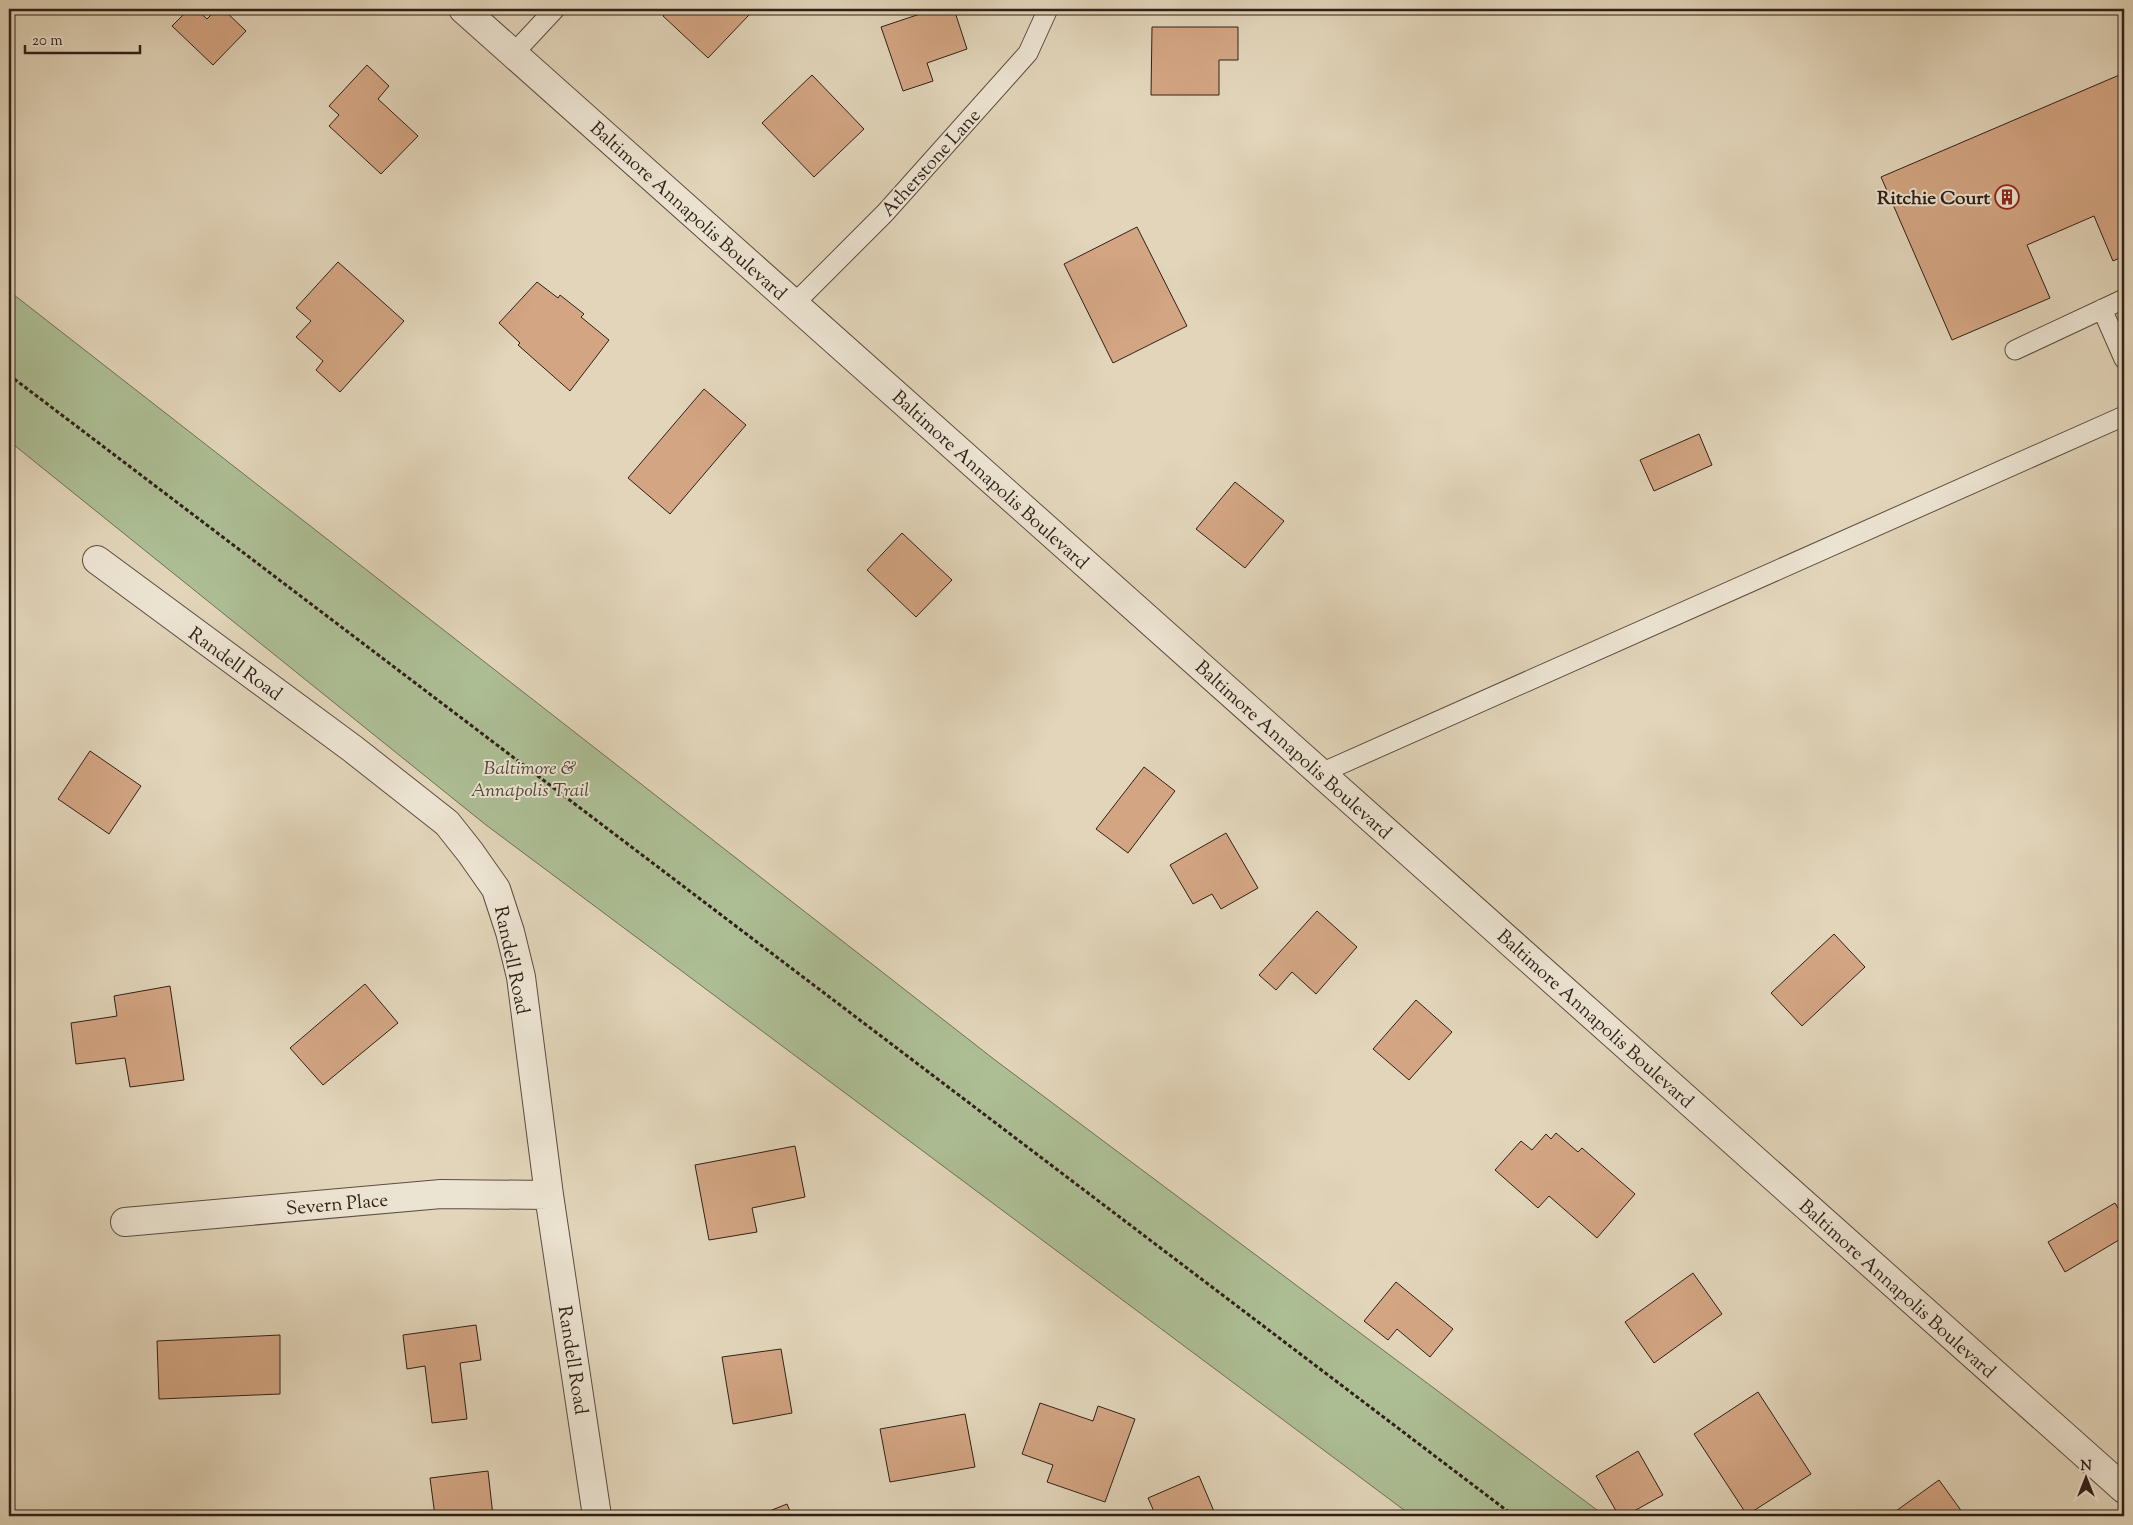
<svg xmlns="http://www.w3.org/2000/svg" width="2133" height="1525" font-family="'Sorts Mill Goudy',serif">
	<rect width="100%" height="100%" fill="#e2d5ba"/>
	<filter id="stains"><feTurbulence type="fractalNoise" baseFrequency=".004" numOctaves="4"/><feColorMatrix values="0 0 0 0 .2 0 0 0 0 .09 0 0 0 0 .02 0 0 0 .5 -.17"/></filter>
	<radialGradient id="worn" r=".72"><stop offset=".6" stop-color="#630" stop-opacity="0"/><stop offset="1" stop-color="#630" stop-opacity=".3"/></radialGradient>
	<!-- green -->
	<path fill="#adbe95" stroke="#6e6f56" d="M9,291L995,1060L1605,1516H1412L486,825L9,441Z"/>
	<!-- building -->
	<path fill="#d3a583" stroke="#302018" d="M189,9H196L207,19L217,9H223L246,31L213,65L172,26Z
		M670,9H742L749,15L708,58L663,16Z
		M935,9H954L967,49L927,63L933,81L903,91L881,27Z
		M1152,27H1238V60H1219V95H1151Z
		M367,65L389,86L378,99L418,136L381,174L329,126L339,115L329,106Z
		M2124,73V256L2113,261L2094,216L2027,245L2050,298L1952,340L1881,177Z
		M812,75L864,129L814,177L762,123Z
		M1137,227L1187,326L1113,363L1064,264Z
		M338,262L404,321L340,392L316,370L323,361L296,337L311,321L296,308Z
		M537,282L558,298L560,295L584,314L581,317L609,340L570,391L518,345L520,343L499,323Z
		M704,389L746,425L670,514L628,478Z
		M1699,434L1712,465L1654,491L1640,460Z
		M1235,482L1284,521L1245,568L1196,529Z
		M902,533L952,580L916,617L867,570Z
		M90,751L141,786L109,834L58,799Z
		M1144,767L1175,791L1128,853L1096,829Z
		M1226,833L1258,888L1221,909L1212,894L1193,904L1170,865Z
		M1317,911L1357,947L1316,994L1292,972L1276,990L1259,975Z
		M1834,934L1865,967L1802,1026L1771,993Z
		M365,984L398,1023L323,1085L290,1048Z
		M170,986L184,1080L130,1087L125,1058L76,1064L71,1023L117,1016L114,996Z
		M1416,1000L1452,1032L1409,1080L1373,1049Z
		M1556,1133L1578,1152L1582,1148L1635,1194L1597,1238L1549,1196L1538,1208L1495,1170L1521,1141L1532,1150L1546,1134L1551,1139Z
		M795,1146L805,1197L752,1208L757,1232L709,1240L695,1165Z
		M2115,1203L2124,1219V1237L2065,1272L2048,1242Z
		M1693,1273L1722,1314L1654,1363L1625,1322Z
		M1396,1282L1453,1329L1430,1357L1397,1329L1388,1340L1364,1321Z
		M476,1325L481,1360L460,1363L467,1419L432,1423L425,1366L407,1369L403,1335Z
		M280,1335V1394L159,1399L157,1341Z
		M781,1349L792,1413L733,1424L722,1357Z
		M1758,1392L1811,1474L1747,1515L1694,1434Z
		M1040,1403L1093,1421L1098,1406L1135,1419L1105,1502L1047,1482L1053,1465L1022,1454Z
		M965,1414L975,1467L890,1482L880,1429Z
		M1638,1451L1663,1495L1625,1516H1619L1596,1476Z
		M488,1471L493,1516H435L430,1478Z
		M1199,1476L1216,1516H1156L1148,1498Z
		M1939,1480L1965,1516H1889Z
		M787,1504L792,1516H757Z"/>
	<g fill="none" stroke-linecap="round" stroke-linejoin="round">
		<!-- service casing -->
		<g stroke="#5c4d40" stroke-width="21">
			<path id="service" d="M513,54L555,9
				M794,304L885,213L1028,53L1048,9
				M2102,309L2124,359
				M2015,350L2124,299
				M1321,773L2124,416"/>
		</g>
		<!-- minor casing -->
		<g stroke="#5c4d40" stroke-width="30">
			<path id="minor" d="M97,560L353,749L447,823L470,852L496,889L510,932L521,977L549,1195L597,1516
				M125,1222L441,1194L549,1195"/>
		</g>
		<!-- tertiary casing -->
		<g stroke="#5c4d40" stroke-width="30">
			<path id="tertiary" d="M463,9L2124,1489"/>
		</g>
		<!-- path -->
		<path stroke="#302018" stroke-width="3" stroke-dasharray="4 2.5" stroke-linecap="butt" d="M9,375L1514,1516"/>
		<!-- service -->
		<use href="#service" stroke="#ece4d2" stroke-width="19"/>
		<!-- minor -->
		<use href="#minor" stroke="#ece4d2" stroke-width="28"/>
		<!-- tertiary -->
		<use href="#tertiary" stroke="#ece4d2" stroke-width="28"/>
	</g>
	<!-- icons -->
	<defs>
		<g id="building-ring" transform="scale(1.25)"><circle r="9.5" fill="#ece4d2" stroke="#8f2418" stroke-width="1.5"/><path d="M-4-6H4V6H1V3H-1V6H-4ZM-2.5-4.3h1.7v1.8h-1.7ZM.8-4.3h1.7v1.8H.8ZM-2.5-1h1.7V.8h-1.7ZM.8-1h1.7V.8H.8Z" fill="#8f2418"/></g>
	</defs>
	<g fill-rule="evenodd">
		<use href="#building-ring" x="2007" y="197"/>
	</g>
	<g text-anchor="middle" stroke-width="4" stroke-linejoin="round" paint-order="stroke">
		<!-- street labels -->
		<g font-size="19" fill="#302018" stroke="#ece4d2">
			<text transform="translate(930 162) rotate(-48)" y="7">Atherstone Lane</text>
			<text transform="translate(689 210) rotate(42)" y="7">Baltimore Annapolis Boulevard</text>
			<text transform="translate(991 479) rotate(42)" y="7">Baltimore Annapolis Boulevard</text>
			<text transform="translate(236 663) rotate(36)" y="7">Randell Road</text>
			<text transform="translate(1294 749) rotate(42)" y="7">Baltimore Annapolis Boulevard</text>
			<text transform="translate(513 960) rotate(78)" y="7">Randell Road</text>
			<text transform="translate(1596 1018) rotate(42)" y="7">Baltimore Annapolis Boulevard</text>
			<text transform="translate(337 1203) rotate(-5)" y="7">Severn Place</text>
			<text transform="translate(1898 1288) rotate(42)" y="7">Baltimore Annapolis Boulevard</text>
			<text transform="translate(574 1360) rotate(81)" y="7">Randell Road</text>
		</g>
		<!-- poi labels -->
		<g font-size="19" font-weight="bold" fill="#302018" stroke="#ece4d2" text-anchor="end">
			<text x="1990" y="204">Ritchie Court</text>
		</g>
		<!-- park labels -->
		<g font-size="19" font-style="italic" fill="#4f4837" stroke="#ece4d2">
			<text x="530" y="774">Baltimore &amp;<tspan x="530" dy="22">Annapolis Trail</tspan></text>
		</g>
	</g>
	<!-- margin -->
	<rect width="2133" height="1525" fill="none" stroke="#e2d5ba" stroke-width="30"/>
	<rect x="10" y="10" width="2113" height="1505" fill="none" stroke="#302018" stroke-width="2.5"/>
	<rect x="15" y="15" width="2103" height="1495" fill="none" stroke="#302018"/>
	<!-- north arrow -->
	<g transform="translate(2086 1478)" stroke="#ece4d2" stroke-width="4" paint-order="stroke">
	<path d="M0-4L9 19L0 12L-9 19Z" fill="#302018"/>
	<text y="-8" font-size="14" font-weight="bold" text-anchor="middle" fill="#302018">N</text>
	</g>
	<!-- scale -->
	<path d="M25 45v8h115v-8" fill="none" stroke="#302018" stroke-width="2.5"/>
	<text x="32" y="45" font-size="15" fill="#302018" stroke="#ece4d2" stroke-width="4" paint-order="stroke">20 m</text>
	<rect width="100%" height="100%" filter="url(#stains)"/>
	<rect width="100%" height="100%" fill="url(#worn)"/>
</svg>
